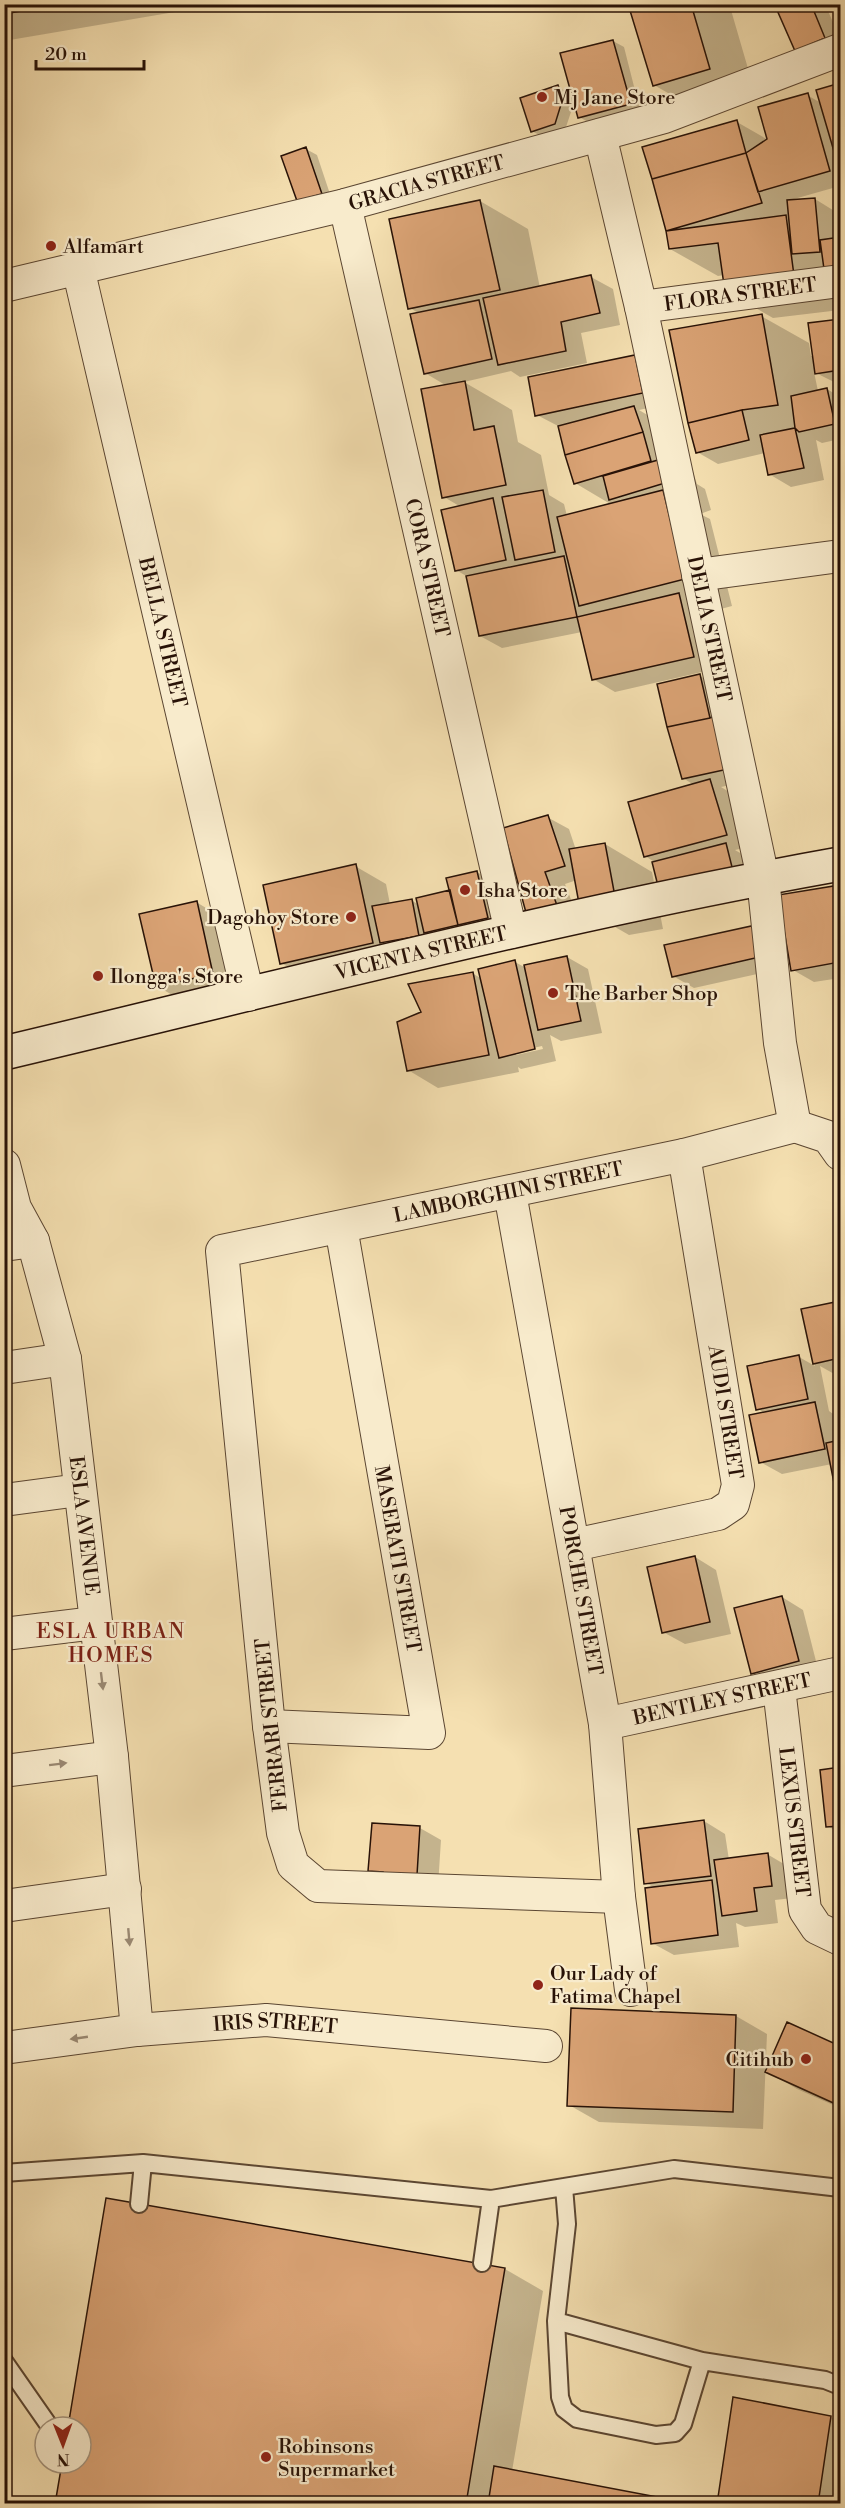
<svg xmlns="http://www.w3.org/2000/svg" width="845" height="2508" font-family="'Libre Bodoni',serif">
	<rect width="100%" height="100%" fill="#f5e0b1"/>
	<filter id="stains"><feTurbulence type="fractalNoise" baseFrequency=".00333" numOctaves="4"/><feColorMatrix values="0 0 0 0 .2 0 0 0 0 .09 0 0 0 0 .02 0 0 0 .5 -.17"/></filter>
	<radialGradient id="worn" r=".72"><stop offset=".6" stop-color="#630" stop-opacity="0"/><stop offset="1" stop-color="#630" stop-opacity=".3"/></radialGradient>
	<!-- shadow -->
	<path fill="#0003" fill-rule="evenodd" d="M4,4H222L4,41Z
		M630,4H721L731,10L756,96L701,112L654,85Z
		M793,4H818L828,11L840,38L796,50Z
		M613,41L624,47L640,110L590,123L579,117Z
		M840,85V186L794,199H815L836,212L840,239V277L838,275L840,310L773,318L726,291L724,275L718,276L670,249L668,231L737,122L770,141L807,95L821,103L818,91Z
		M558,87L569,93L574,103L565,130L543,137L532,131Z
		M306,149L317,155L332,200L309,206Z
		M480,201L528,229L540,288L591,277L613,289L620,325L581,333L587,363L520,377L511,371L464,382L512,410L518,442L541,455L549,495L564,504L567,516L612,505L575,483L560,427L537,415L635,357L656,369L663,405L639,410L681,435L697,484L705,489L711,510L700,514L710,519L732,606L702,614L715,669L615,692L593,679L582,632L502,648L480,636L468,577L456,570L461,507L444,497L447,386L425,373L420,314L410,308Z
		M761,316L809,343L811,356H814L840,320V385L814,372L818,391L827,389L840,397V439L822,443L816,440L824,480L791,487L769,474L765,453L718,464L697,452Z
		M700,676L721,688L753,780L721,787L731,793L748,847L735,850L747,857L755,887L662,893L653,861L645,856L694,785L683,778Z
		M547,817L569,829L576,850L605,844L652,872L663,929L629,935L582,908L577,880L565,884L580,923L529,919Z
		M355,866L386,884L390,904L411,900L419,905L451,892L477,872L498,885L509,930L312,980L281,963Z
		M840,886V978L814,982L793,970L780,897Z
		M196,902L218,915L234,986L179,999L157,986Z
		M756,926L784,968L694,988L673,976Z
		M567,957L588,969L602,1033L561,1041L550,1035L556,1061L521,1069L518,1067L519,1072L438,1088L408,1070L423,1012L472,973L482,979L515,962L526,968ZM542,1046L543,1049L516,1055V1052Z
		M840,1302V1374L836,1375L820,1366L829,1411L836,1416L840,1436V1498L838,1497L832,1464L782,1474L760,1462L765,1413L758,1409L799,1357L815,1366L803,1310Z
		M695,1557L716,1570L731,1634L685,1644L663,1632Z
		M782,1597L803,1610L819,1673L774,1685L752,1673Z
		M840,1769V1834L828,1826L822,1771Z
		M704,1821L725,1834L729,1860L767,1854L789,1867L793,1898L775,1900L778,1923L745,1927L736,1923L739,1947L674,1955L652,1943L655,1888L646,1883Z
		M420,1828L441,1840L438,1886L384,1878L370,1870Z
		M572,2010L736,2016L767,2034L763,2129L599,2122L569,2105Z
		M788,2024L840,2048V2108L797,2089L767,2071Z
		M505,2269L543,2291L512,2471L686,2504H57L64,2463H81V2427H70Z
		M831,2417L840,2423V2504H719Z"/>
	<!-- building -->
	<path fill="#daa375" stroke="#281207" stroke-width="1.5" d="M4,4H59L4,14Z
		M628,4H691L710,69L653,86Z
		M790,4H811L825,38L795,51L777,10Z
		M613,40L631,104L578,118L560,53Z
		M840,83V172L816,90Z
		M558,85L563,98L555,124L531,132L520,98Z
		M808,93L830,171L758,192L746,153L767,139L758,107Z
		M737,120L746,153L652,179L642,147Z
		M306,147L322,194L297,201L281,156Z
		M746,153L762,203L666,231L652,179Z
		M815,198L820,252L792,254L787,200Z
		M480,200L500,290L408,309L389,219Z
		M786,215L795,283L725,292L718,243L669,249L666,231Z
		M840,237V267L824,269L820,240Z
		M591,275L600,313L561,322L566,351L498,365L483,298Z
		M479,300L492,359L424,374L410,314Z
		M762,314L778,405L742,410L688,423L669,330Z
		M840,319V370L815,374L808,323Z
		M635,355L643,393L535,416L528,377Z
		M465,381L474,430L494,426L506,485L442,498L421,389Z
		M827,388L835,424L799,432L795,428L791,396Z
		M634,406L643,432L565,455L558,426Z
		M742,410L749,440L696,453L688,423Z
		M795,428L804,468L768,475L760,435Z
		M643,432L651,461L574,484L565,455Z
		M658,460L665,483L609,500L603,476Z
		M543,490L555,552L515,560L502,497Z
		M663,490L685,579L579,606L557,517Z
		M493,498L506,560L455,571L441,510Z
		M564,556L577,617L479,636L466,576Z
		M679,593L694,657L592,680L577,617Z
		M700,674L710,718L667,727L657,684Z
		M721,713L733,768L682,779L667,727L710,718Z
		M710,779L727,835L644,857L628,802Z
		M548,815L565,866L545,872L559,911L528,920L503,828Z
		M605,843L616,902L580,909L569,849Z
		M726,843L734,875L660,894L652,862Z
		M356,864L373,943L280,964L263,885Z
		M477,871L488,918L458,925L446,878Z
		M840,885V962L791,971L778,895Z
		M450,890L458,925L424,933L416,898Z
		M412,899L419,936L380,943L372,906Z
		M197,901L213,974L156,987L139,914Z
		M756,925L764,956L672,977L664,945Z
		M567,956L581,1021L538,1030L524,965Z
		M515,960L535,1049L499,1058L478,969Z
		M473,972L489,1055L407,1071L397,1022L421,1012L408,984Z
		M840,1301V1358L813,1364L801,1309Z
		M799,1355L808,1399L756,1410L747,1366Z
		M815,1402L825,1449L759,1463L749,1415Z
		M840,1440V1497L837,1498L826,1443Z
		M695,1556L710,1622L662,1633L647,1567Z
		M782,1596L799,1661L751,1674L734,1608Z
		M840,1767V1826L826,1827L820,1770Z
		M704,1820L711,1876L644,1884L638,1829Z
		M372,1823L420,1826L417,1875L382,1879L383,1872L368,1871Z
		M768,1853L772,1886L754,1888L757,1911L722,1916L714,1860Z
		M712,1880L718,1935L651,1944L645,1888Z
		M571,2008L736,2015L733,2112L567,2106Z
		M787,2022L840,2046V2106L765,2072Z
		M106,2198L505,2268L466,2504H55L62,2463H81V2427H68Z
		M733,2397L831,2416L818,2504H717Z
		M494,2466L694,2504H488Z"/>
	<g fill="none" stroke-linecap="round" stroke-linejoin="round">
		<!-- lane casing -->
		<g stroke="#5b4632" stroke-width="20">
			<path id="lane" d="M4,2173L143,2163
				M564,2187L567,2224L556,2321L702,2361L825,2380L840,2386
				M139,2204L143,2163L491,2199L674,2169L840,2188
				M482,2263L491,2199
				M556,2321L560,2397L564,2409L577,2419L656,2435L675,2433L683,2424L702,2361
				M4,2361L50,2427"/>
		</g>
		<!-- street casing -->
		<g stroke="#5b4632" stroke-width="34">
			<g id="street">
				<path id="s1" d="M600,135L641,307L763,878L780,1043L795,1126"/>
				<path id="s2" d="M345,205L511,932"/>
				<path id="s3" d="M78,268L248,995"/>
				<path id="s4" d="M4,286L345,205L664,117L840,50"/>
				<path id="s5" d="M641,307L840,281"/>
				<path d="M698,575L840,556"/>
				<path d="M795,1126L828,1137L840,1154"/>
				<path id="s6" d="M4,1165L15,1208L33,1241L65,1359L112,1757L137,2030"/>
				<path id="s7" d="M510,1193L605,1724L619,1897L631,1990"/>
				<path d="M4,1245L33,1241"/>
				<path d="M4,1368L65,1359"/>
				<path d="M4,1500L79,1490"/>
				<path d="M574,1545L718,1514L733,1504L738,1485L684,1155"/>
				<path d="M4,1634L95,1623"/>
				<path id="s8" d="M779,1688L805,1910L817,1928L840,1939"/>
				<path id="s9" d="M605,1724L840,1673"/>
				<path d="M269,1726L429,1733L341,1227"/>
				<path d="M4,1771L112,1757"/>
				<path id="s10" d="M619,1897L318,1886L293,1865L283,1833L269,1726L222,1251L684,1155L795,1126"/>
				<path d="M4,1906L125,1889"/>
				<path id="s11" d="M4,2048L137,2030L266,2020L546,2046"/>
			</g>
		</g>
		<!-- secondary casing -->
		<g stroke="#281207" stroke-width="36">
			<g id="secondary">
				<path id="s12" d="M4,1053C282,987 559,914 840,864"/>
			</g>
		</g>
		<!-- lane -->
		<use href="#lane" stroke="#f8ebcc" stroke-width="16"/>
		<!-- street -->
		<use href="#street" stroke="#f8ebcc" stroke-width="32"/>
		<!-- secondary -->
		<use href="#secondary" stroke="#f8ebcc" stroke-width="33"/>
	</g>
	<!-- one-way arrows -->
	<defs><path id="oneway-solid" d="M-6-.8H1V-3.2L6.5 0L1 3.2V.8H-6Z" transform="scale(1.5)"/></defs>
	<g fill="#9a8973">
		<use href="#oneway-solid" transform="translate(102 1681) rotate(83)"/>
		<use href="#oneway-solid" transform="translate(58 1764) rotate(-7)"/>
		<use href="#oneway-solid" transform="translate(129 1937) rotate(85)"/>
		<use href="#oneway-solid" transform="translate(79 2038) rotate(172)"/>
	</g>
	<!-- markers -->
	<g fill="#8f2418" stroke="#f8ebcc" stroke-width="2">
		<circle cx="542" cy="97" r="6"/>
		<circle cx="51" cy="246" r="6"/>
		<circle cx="465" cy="890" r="6"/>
		<circle cx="351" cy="917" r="6"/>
		<circle cx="98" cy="976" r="6"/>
		<circle cx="553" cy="993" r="6"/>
		<circle cx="538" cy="1985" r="6"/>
		<circle cx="806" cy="2059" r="6"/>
		<circle cx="266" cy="2457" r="6"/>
	</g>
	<g text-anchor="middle" stroke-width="4.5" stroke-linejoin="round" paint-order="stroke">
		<!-- poi labels -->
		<g font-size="20" fill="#281207" stroke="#f8ebcc" text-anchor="start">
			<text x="554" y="104">Mj Jane Store</text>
			<text x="63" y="253">Alfamart</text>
			<text x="477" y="897">Isha Store</text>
			<text x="339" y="924" text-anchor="end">Dagohoy Store</text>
			<text x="110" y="983">Ilongga's Store</text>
			<text x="565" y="1000">The Barber Shop</text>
			<text x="550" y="1980">Our Lady of<tspan x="550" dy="23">Fatima Chapel</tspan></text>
			<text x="794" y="2066" text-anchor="end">Citihub</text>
			<text x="278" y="2453">Robinsons<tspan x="278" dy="23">Supermarket</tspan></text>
		</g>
		<!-- street labels -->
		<g font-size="20" fill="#281207" stroke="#f8ebcc">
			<text dy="7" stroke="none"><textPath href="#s4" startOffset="435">GRACIA STREET</textPath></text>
			<text dy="7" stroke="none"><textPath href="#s5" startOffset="100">FLORA STREET</textPath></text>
			<text dy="7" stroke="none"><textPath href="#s2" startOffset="372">CORA STREET</textPath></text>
			<text dy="7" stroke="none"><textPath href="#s1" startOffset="506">DELIA STREET</textPath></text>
			<text dy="7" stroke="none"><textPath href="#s3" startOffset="374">BELLA STREET</textPath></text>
			<text dy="7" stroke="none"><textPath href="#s12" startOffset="429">VICENTA STREET</textPath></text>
			<text dy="7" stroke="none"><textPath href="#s10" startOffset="1245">LAMBORGHINI STREET</textPath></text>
			<text transform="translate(726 1412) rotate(81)" y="7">AUDI STREET</text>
			<text dy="7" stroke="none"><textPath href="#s6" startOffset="372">ESLA AVENUE</textPath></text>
			<text transform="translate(398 1559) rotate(80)" y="7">MASERATI STREET</text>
			<text dy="7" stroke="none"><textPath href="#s7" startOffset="404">PORCHE STREET</textPath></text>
			<text dy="7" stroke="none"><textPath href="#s9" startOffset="120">BENTLEY STREET</textPath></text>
			<text transform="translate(271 1725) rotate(-96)" y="7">FERRARI STREET</text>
			<text dy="7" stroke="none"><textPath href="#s8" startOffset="135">LEXUS STREET</textPath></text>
			<text dy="7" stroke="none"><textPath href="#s11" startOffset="273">IRIS STREET</textPath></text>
		</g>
		<!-- neighbourhood labels -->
		<g font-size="21" letter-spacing="1.5" fill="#7a1f14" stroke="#f8ebcc">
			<text x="111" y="1638">ESLA URBAN<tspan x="111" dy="24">HOMES</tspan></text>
		</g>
	</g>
	<!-- margin -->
	<rect width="845" height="2508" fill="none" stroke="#f5e0b1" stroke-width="24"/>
	<rect x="6" y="6" width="833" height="2496" fill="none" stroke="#281207" stroke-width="3"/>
	<rect x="12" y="12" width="821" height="2484" fill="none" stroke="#281207" stroke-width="1.5"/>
	<!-- north arrow -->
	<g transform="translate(63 2445) rotate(179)"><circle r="28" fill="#f8ebcc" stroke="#a5947d" stroke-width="1.5"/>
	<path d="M0-4.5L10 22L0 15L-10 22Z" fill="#8f2418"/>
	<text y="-9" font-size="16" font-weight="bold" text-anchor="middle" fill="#281207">N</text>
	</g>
	<!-- scale -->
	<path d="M36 60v9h108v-9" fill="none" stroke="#281207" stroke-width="3"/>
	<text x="45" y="60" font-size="18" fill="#281207" stroke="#f8ebcc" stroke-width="4.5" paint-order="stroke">20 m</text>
	<rect width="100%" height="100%" filter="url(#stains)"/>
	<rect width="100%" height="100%" fill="url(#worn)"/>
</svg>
